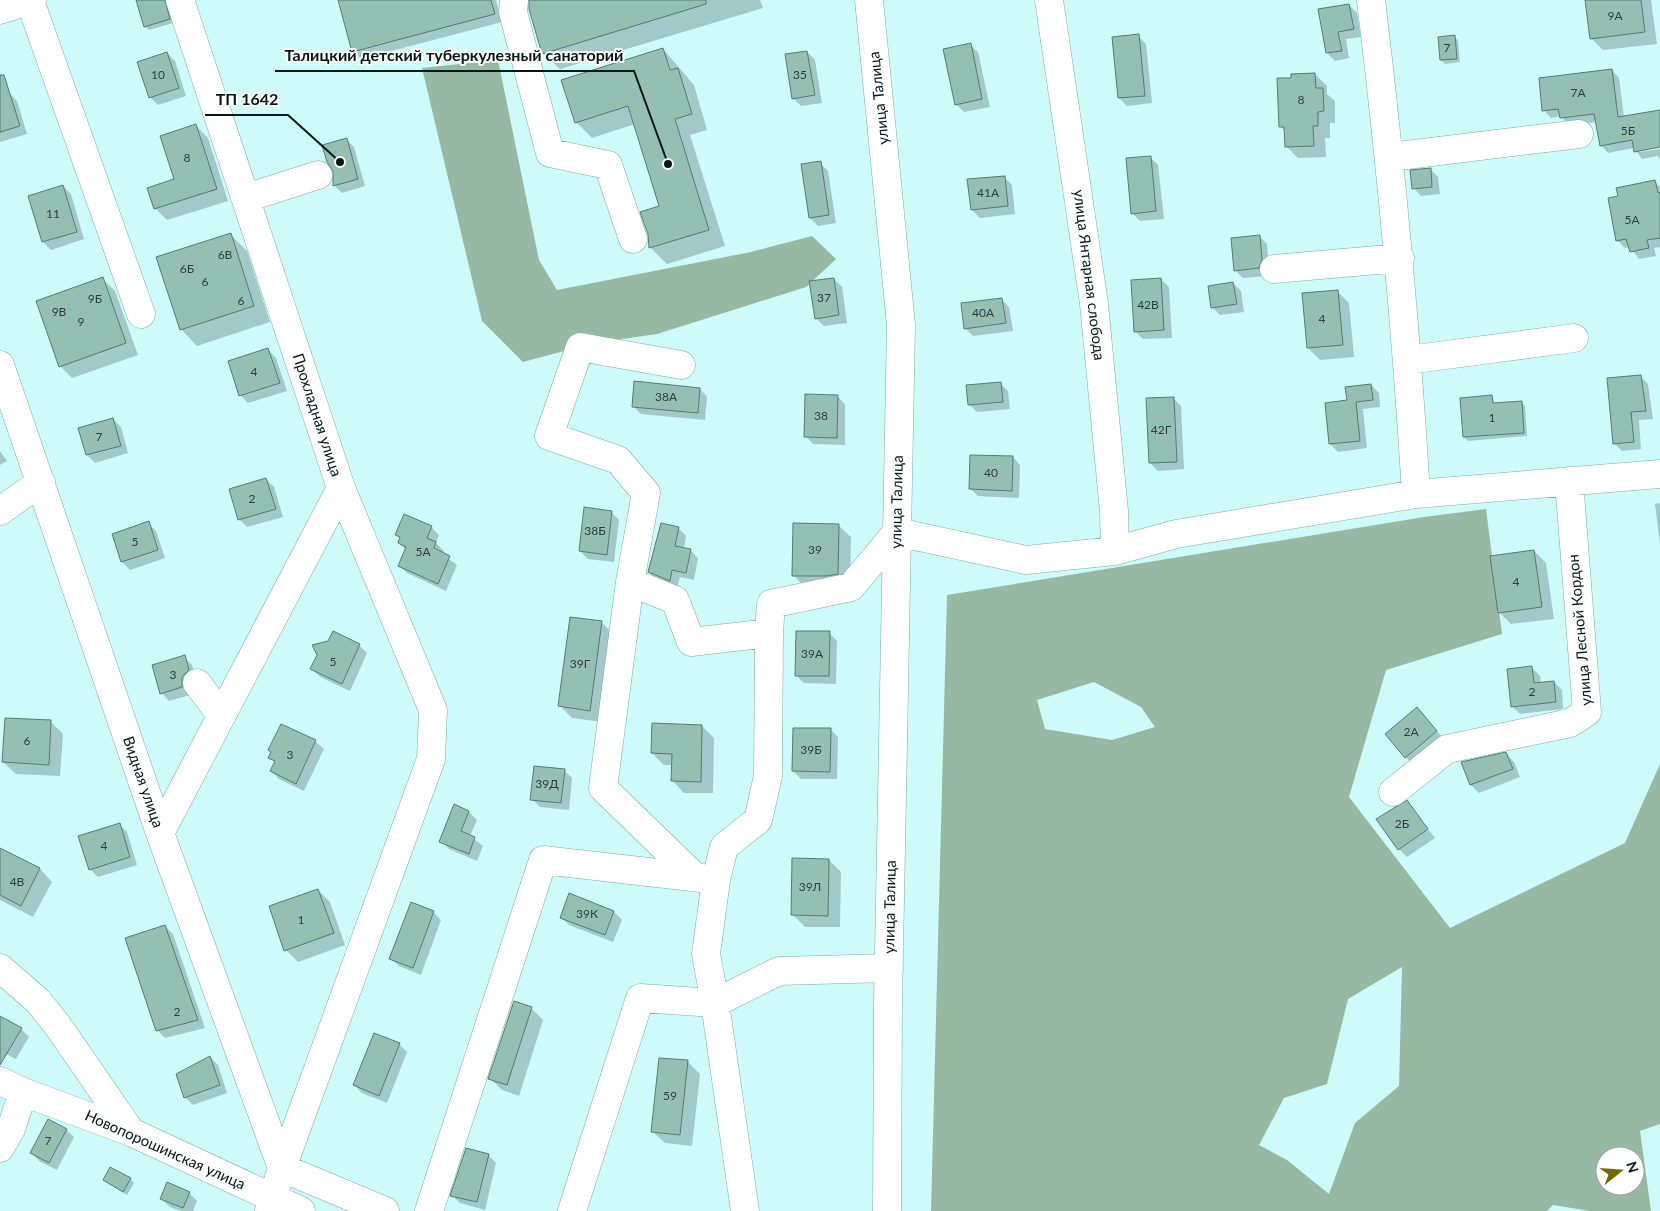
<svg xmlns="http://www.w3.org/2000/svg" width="1660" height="1211" font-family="Lato,sans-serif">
	<rect width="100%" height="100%" fill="#ccfbfa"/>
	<!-- forest -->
	<path fill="#97b9a4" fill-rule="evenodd" d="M498,60L539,260L557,290L751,252L812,236L836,259L806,287L657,334L594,343L523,362L482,321L422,68Z
		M1486,509L1502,634L1386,670L1349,797L1450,928L1625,843L1660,764V1124L1640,1131L1651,1211H1590L1553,1205L1547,1211H931L947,595L1424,517ZM1094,682L1141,707L1155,727L1112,740L1045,729L1037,700ZM1402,967L1399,1086L1355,1123L1329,1194L1287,1160L1259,1145L1284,1098L1327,1084L1348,999ZM1605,1156H1635V1186H1605Z"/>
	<!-- shadow -->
	<path fill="#0003" d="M137,0H166L173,23L149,30L146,27Z
		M339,0H496L502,22L361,59L353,51Z
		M530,0H760L763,8L560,69L543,53Z
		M1587,0H1651L1657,44L1603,50L1591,38Z
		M1349,5L1357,13L1361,37L1346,39L1349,58L1335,61L1327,53Z
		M1138,36L1146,44L1152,103L1127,106L1119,98Z
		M1454,37L1458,40L1460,62L1445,64L1441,60Z
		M970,45L978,52L990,107L964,112L956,104Z
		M663,49L694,85L707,130L690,135L725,246L667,264L651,248L649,234L661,207L635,124L592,138L576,122Z
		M807,52L815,60L822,103L801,106L793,98Z
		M167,53L175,61L186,96L158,105L150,97Z
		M1612,70L1619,78L1624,117L1660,111V146L1639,150V152L1660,149V159L1657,156L1642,159L1634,148L1608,153L1601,145L1597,122L1568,125L1561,116L1551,118L1544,110Z
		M1315,74L1327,86V94L1335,101V123H1330V138H1325L1326,157L1298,158L1286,146V132L1280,126L1292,79Z
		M9,93L17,101L27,134L0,142V95Z
		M196,126L208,138L228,201L167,220L155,208L176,180Z
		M346,139L354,147L365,186L342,193L334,185Z
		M1150,157L1158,165L1164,219L1140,221L1132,213Z
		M820,163L828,171L836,223L818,226L810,218Z
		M1430,169L1438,177L1440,194L1421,196L1414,188Z
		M1004,177L1012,185L1015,214L980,218L972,210Z
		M1655,181L1660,187V247L1654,248L1656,256L1639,259L1630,247L1625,248L1617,240L1620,197Z
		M63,186L71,194L84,239L51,250L43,242Z
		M231,235L247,251L270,322L197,346L181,329Z
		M1259,236L1267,244L1269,269L1266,276L1243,278L1235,270Z
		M103,279L115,291L138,355L72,378L60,366Z
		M834,279L842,287L847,323L824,326L816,318Z
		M1161,279L1169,287L1172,338L1143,339L1135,331Z
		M1233,283L1241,291L1244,312L1220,315L1212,307Z
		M1337,291L1349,303L1354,357L1320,360L1308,348Z
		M1001,299L1009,307L1013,331L973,336L965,328Z
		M268,350L276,358L287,391L248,403L240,395Z
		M1640,376L1648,384L1653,419L1639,420L1641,449L1622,451L1614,443Z
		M1000,383L1008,391L1010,409L977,412L969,404Z
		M1371,385L1379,393L1380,407L1363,409L1367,448L1338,452L1330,444L1348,401Z
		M700,389L707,397L705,420L641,414L633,406Z
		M837,396L845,404V445L813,444L806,436Z
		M1492,397L1495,404L1521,402L1525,406L1527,436L1468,441L1464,437L1461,399Z
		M1173,398L1181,406L1184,469L1158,471L1150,463Z
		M113,419L121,427L128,453L95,463L87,455Z
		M0,451L7,461L0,465Z
		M1013,457L1020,465L1019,498L978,496L970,488Z
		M266,479L274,487L283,517L247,527L240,520L231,490Z
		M1660,503V544L1655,504Z
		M611,512L619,520L614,562L588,559L580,551Z
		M148,523L156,531L165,558L130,570L122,562L113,534Z
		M838,525L851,537L850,586L805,587L793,575Z
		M431,527L439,535L436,543L444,551L442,554L457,565L446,591L407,573L399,565L406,550L399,543L401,539L396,534Z
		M678,528L686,536L684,549L690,550L698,558L694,580L680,577L677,588L657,580L649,572Z
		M1534,551L1546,563L1554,619L1511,624L1499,612Z
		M601,622L614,634L602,722L572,718L560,706Z
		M829,633L837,641L836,684L804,683L796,675Z
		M359,645L367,653L350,691L320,677L312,669Z
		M184,657L192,665L196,678L190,695L169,701L162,693Z
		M1532,668L1540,676L1541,684L1554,682L1562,690L1563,709L1520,714L1512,706Z
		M1417,709L1444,739L1413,765L1406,757Z
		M51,722L63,734L60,776L16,774L3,762Z
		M281,726L316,742L324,749L304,791L279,779L271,771L275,763L270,757Z
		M702,726L714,738L713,793H684L672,780L673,765H664L652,753Z
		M830,729L838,737L837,779H801L793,771Z
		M1506,754L1514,762L1520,777L1479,793L1471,785Z
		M564,770L572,778L569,810L540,807L532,799Z
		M1407,802L1435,838L1407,857L1399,849Z
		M455,806L469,812L477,820L470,836L483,846L477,861L449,849L441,841Z
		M119,824L127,832L137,865L98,877L90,869Z
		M0,849L40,869L52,882L33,917L0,900Z
		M829,860L841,872L840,927H805L793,915Z
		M318,890L330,902L345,945L298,962L286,950Z
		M570,895L614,912L622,920L613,942L569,925L561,917Z
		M433,912L441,920L421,975L399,966L391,959Z
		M165,926L173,934L205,1028L165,1038L157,1030Z
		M531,1008L543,1020L519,1096L502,1090L490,1078Z
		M0,1017L21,1029L29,1037L16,1059L0,1051Z
		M399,1044L407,1052L387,1103L362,1093L354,1085Z
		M210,1057L218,1065L227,1093L193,1105L185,1097Z
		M688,1062L700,1074L692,1146L665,1143L652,1131Z
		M66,1130L74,1137L57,1170L39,1161L32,1153Z
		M488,1155L496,1163L485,1210L460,1203L452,1195Z
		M130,1179L134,1183L127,1195L104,1180Z
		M189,1193L197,1201L193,1211H181L170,1207L162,1199Z"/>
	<!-- building -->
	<path fill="#96bfb4" stroke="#547c72" d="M136,0H165L170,19L144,27Z
		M338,0H491L495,14L352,52Z
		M529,0H706V4L542,54L529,9Z
		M1585,0H1641L1645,32L1590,39Z
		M1349,4L1354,29L1338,32L1342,51L1326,53L1318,9Z
		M1139,34L1145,96L1118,98L1112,37Z
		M1455,35L1457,59L1440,60L1438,37Z
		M971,43L982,99L955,105L943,49Z
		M663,48L670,70L678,68L692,114L675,119L709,230L649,248L648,234L640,212L659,206L628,106L575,123L561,80Z
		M807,51L815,95L792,99L785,54Z
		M167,52L179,88L149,98L137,62Z
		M1612,69L1618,117L1660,110V147L1634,152L1632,140L1600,146L1594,114L1560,118L1558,109L1542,111L1539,78Z
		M1315,73L1316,88H1323L1324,111L1318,112V126H1313L1314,146L1285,147L1284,127H1279L1277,78H1291V74Z
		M0,75H4L20,126L0,132Z
		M196,124L217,189L154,209L147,188L174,179L160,136Z
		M347,138L358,179L333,186V171L327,162L322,145Z
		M1151,156L1156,211L1131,214L1126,158Z
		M821,161L829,215L809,218L801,164Z
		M1431,168L1432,187L1412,189L1410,170Z
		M1005,176L1008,206L971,210L967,179Z
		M1655,180L1658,193L1660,192V238L1647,240L1649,248L1630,252L1626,239L1616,241L1608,198L1618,196L1616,188Z
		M63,185L77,232L42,242L28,196Z
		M231,233L254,306L180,330L156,257Z
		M1260,235L1262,260L1259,268L1234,271L1231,238Z
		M103,277L126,343L59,367L36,301Z
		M834,278L839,315L815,319L809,281Z
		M1161,278L1164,330L1134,332L1131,280Z
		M1233,282L1237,304L1211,308L1208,286Z
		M1338,290L1343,345L1307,348L1302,293Z
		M1002,298L1006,323L964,329L961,303Z
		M268,348L280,383L239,396L228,361Z
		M1641,375L1646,411L1631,412L1634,442L1613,444L1607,378Z
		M634,381L700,388L698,413L632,407Z
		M1001,382L1003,402L968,405L966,385Z
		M1371,384L1373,400L1356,402L1360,441L1329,444L1325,403L1347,400L1345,387Z
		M805,394L838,395L837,438L804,437Z
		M1492,395L1493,403L1522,401L1524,433L1463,437L1460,398Z
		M1174,397L1177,462L1149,463L1146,398Z
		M113,418L121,446L86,455L78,428Z
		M970,455L1013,456L1012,491L969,489Z
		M266,478L276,509L238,520L229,489Z
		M584,507L612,511L607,555L579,551Z
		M404,514L432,526L427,538L436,542L434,548L450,556L438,584L398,566L406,547L398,543L400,537L395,535Z
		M149,521L158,550L121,562L112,534Z
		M661,523L679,527L675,546L691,549L686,573L672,570L670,581L648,572Z
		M793,523L839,524L838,574L827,576H792Z
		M1534,550L1542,607L1498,613L1490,556Z
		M570,617L602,621L590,711L558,706Z
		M333,631L360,644L342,684L310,669L317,655L312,645L328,641Z
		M796,631H830L829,676H795Z
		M185,655L189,670L182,677V687L160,694L152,665Z
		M1532,666L1534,683L1554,681L1556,702L1511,707L1507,669Z
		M1417,707L1437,731L1405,758L1385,734Z
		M5,718L51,720L49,765L2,762Z
		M652,723L702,725L701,782L671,781L672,754L651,753Z
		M281,724L316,740L296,784L270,771L275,761L268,758L271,752L268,750Z
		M793,728H831L830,772L792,771Z
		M1506,752L1513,769L1470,785L1461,762Z
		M534,766L565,769L561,803L530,800Z
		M1407,800L1428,829L1398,850L1376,819Z
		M454,804L469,811L461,831L475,837L469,854L439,842Z
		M120,823L130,857L89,870L78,836Z
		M0,848L40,868L21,906L0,895Z
		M792,858L829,859L828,916L791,915Z
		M318,889L334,933L284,951L269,906Z
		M569,893L614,911L605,935L560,918Z
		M411,902L434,911L413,968L389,959Z
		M165,925L198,1020L156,1031L125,938Z
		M514,1001L532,1007L507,1085L488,1079Z
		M0,1016L22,1028L0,1065Z
		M374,1033L400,1043L379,1096L353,1085Z
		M210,1056L220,1085L184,1098L176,1074Z
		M659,1058L688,1060L680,1135L651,1132Z
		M48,1119L67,1129L49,1163L30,1153Z
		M466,1148L489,1154L477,1202L450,1196Z
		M110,1167L131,1178L123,1192L103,1180Z
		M167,1182L190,1192L183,1208L160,1199Z"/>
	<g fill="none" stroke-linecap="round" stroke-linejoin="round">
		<!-- minor casing -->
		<g stroke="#7eaaa9" stroke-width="29">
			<path id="minor" d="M514,0L513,12L550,153L608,165L633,239
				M869,0L901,325L888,1005L887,1211
				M1049,0L1094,304L1114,511L1115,551
				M1371,0C1391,165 1406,329 1416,494
				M30,1L141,314
				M0,10L32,0
				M1390,157L1579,134
				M246,198L318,175
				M1274,269L1400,258
				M1408,360L1574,338
				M0,365L160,833L282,1168L269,1211
				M341,488L433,710L431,759L282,1168L385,1211
				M0,511L41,482
				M630,582L646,493L618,460L549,436L580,347L681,365
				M769,633L768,776L758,820L724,847L716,880L706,954L715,1003L779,971L889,968
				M197,683L221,715
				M1393,792L1447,749L1570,723L1587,712L1569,481
				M160,833L341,488L180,0
				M695,877L603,788L630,582L675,600L691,642L769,633L771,604L851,587L897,532L1026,560L1115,551L1176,534L1416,494L1660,474
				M0,968L38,1001L58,1026L131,1132
				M0,1081L23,1092L131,1132L301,1211
				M0,1148L11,1129L23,1092
				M429,1211L543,860L701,878
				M572,1211L640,998L715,1003L745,1211"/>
		</g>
		<!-- minor -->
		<use href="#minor" stroke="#fff" stroke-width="28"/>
	</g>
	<g text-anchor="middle" stroke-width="4" stroke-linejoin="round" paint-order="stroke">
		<!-- number labels -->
		<g font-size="12" fill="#29403e">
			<text x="1615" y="20">9А</text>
			<text x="1447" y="52">7</text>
			<text x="158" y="79">10</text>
			<text x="800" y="79">35</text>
			<text x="1578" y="97">7А</text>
			<text x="1301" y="104">8</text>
			<text x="1628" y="135">5Б</text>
			<text x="187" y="162">8</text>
			<text x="988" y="197">41А</text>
			<text x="53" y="218">11</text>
			<text x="1632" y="224">5А</text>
			<text x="225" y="259">6В</text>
			<text x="187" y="273">6Б</text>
			<text x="205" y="286">6</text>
			<text x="824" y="302">37</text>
			<text x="95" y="303">9Б</text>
			<text x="241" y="305">6</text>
			<text x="1148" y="309">42В</text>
			<text x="59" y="316">9В</text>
			<text x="983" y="317">40А</text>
			<text x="1322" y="323">4</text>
			<text x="81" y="326">9</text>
			<text x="254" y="376">4</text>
			<text x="666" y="401">38А</text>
			<text x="821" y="420">38</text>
			<text x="1492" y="422">1</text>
			<text x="1161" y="434">42Г</text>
			<text x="99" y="441">7</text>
			<text x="991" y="477">40</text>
			<text x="252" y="503">2</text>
			<text x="595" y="535">38Б</text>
			<text x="135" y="546">5</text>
			<text x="815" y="554">39</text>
			<text x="423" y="556">5А</text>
			<text x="1516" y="586">4</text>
			<text x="812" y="658">39А</text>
			<text x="333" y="666">5</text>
			<text x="580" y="668">39Г</text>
			<text x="173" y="679">3</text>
			<text x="1532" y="696">2</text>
			<text x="1411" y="736">2А</text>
			<text x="27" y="745">6</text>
			<text x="811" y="754">39Б</text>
			<text x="290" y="759">3</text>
			<text x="547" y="788">39Д</text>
			<text x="1402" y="828">2Б</text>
			<text x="104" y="850">4</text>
			<text x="17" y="886">4В</text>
			<text x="810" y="891">39Л</text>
			<text x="587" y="918">39К</text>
			<text x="301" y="924">1</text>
			<text x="177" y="1016">2</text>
			<text x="670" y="1100">59</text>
			<text x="48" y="1145">7</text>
		</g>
		<!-- street labels -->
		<g font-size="15" fill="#051616" stroke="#fff">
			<text transform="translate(879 98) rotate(-96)" y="5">улица Талица</text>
			<text transform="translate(1089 275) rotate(83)" y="5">улица Янтарная слобода</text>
			<text transform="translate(317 415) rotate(72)" y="5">Прохладная улица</text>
			<text transform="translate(897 502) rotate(-89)" y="5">улица Талица</text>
			<text transform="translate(1580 630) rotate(-95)" y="5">улица Лесной Кордон</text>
			<text transform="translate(143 782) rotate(71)" y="5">Видная улица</text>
			<text transform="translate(890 907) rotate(-89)" y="5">улица Талица</text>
			<text transform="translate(165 1150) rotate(24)" y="5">Новопорошинская улица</text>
		</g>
	</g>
	<!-- callouts -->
	<path fill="none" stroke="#051616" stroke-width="2" d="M668 164L634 71H275M340 162L288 115H205"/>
	<g fill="#051616" stroke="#fff" stroke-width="2">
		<circle cx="668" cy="164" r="5"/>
		<circle cx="340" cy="162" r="5"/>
	</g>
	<g font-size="16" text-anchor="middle" font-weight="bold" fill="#051616" stroke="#fff" stroke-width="4" stroke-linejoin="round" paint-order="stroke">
		<text x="454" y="61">Талицкий детский туберкулезный санаторий</text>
		<text x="247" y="105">ТП 1642</text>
	</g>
	<!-- north arrow -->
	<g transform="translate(1620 1171) rotate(73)"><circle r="24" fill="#ffffff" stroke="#9ba2a2"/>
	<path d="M0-4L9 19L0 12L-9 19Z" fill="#736900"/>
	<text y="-8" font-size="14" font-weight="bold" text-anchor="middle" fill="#051616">N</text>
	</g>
</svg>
